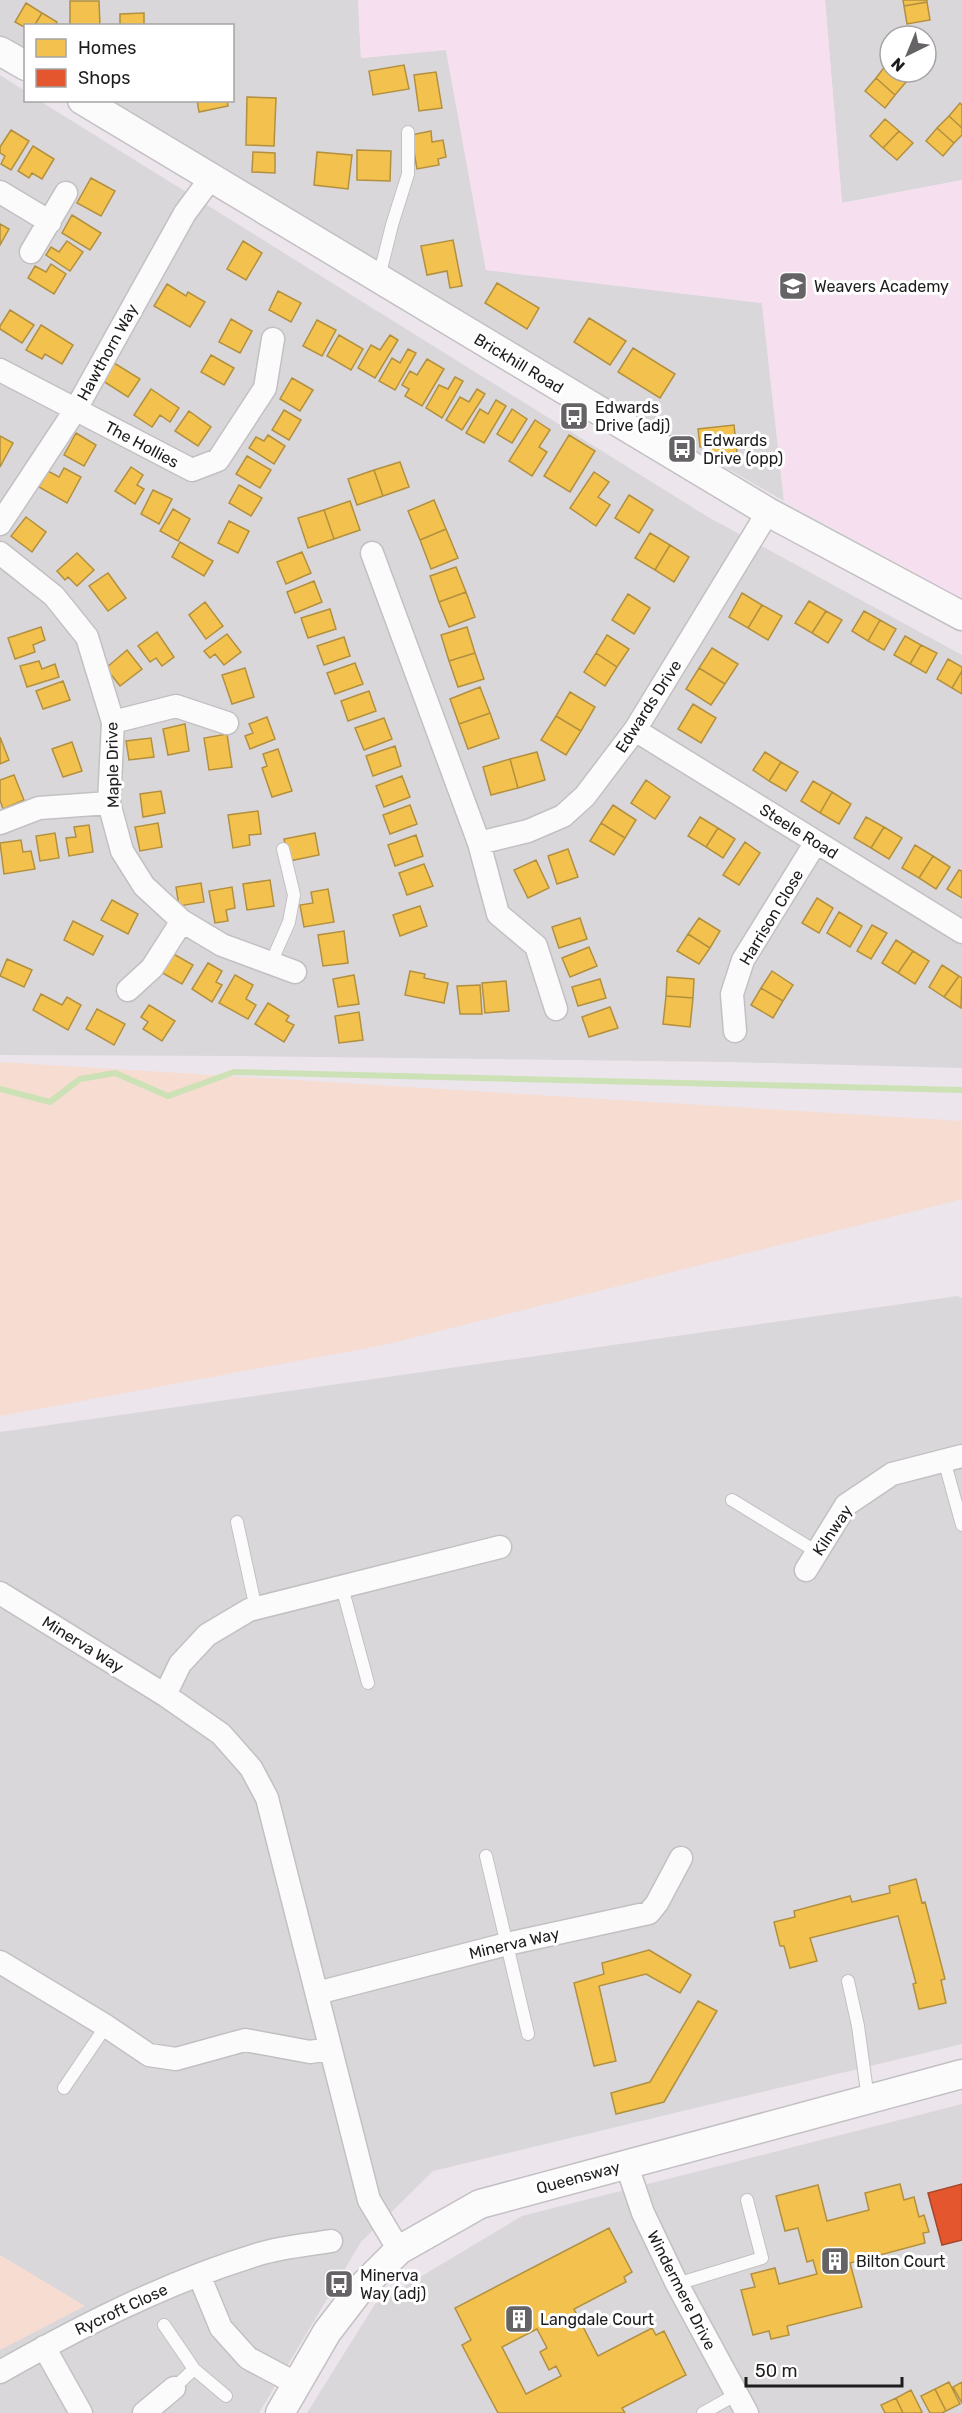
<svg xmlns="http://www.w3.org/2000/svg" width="962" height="2413" font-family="Rubik,sans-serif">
	<rect width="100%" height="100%" fill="#ece5ec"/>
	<!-- residential -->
	<path fill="#dad7db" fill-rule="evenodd" d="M0,0H358L361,58L446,49L486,270L762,303L784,501L285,216L98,101L232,100V26H26L25,56L0,40Z
		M825,0H962V180L842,203ZM890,36H926V72H890Z
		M0,75L25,91L26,100L40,101L708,517L962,655V1068L729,1062L243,1056L0,1055Z
		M958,1296L962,1298V2044L433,2171L361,2242L259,2413H0V1432Z
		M962,2104V2413H307L375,2304L522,2216Z"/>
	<!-- education -->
	<path fill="#f6e0f0" d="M358,0H825L842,203L962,180V599L784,501L762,303L486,270L446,50L361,58Z"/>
	<!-- park -->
	<path fill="#f6dcd1" d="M0,1062L962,1121V1199L384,1345L0,1416Z
		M0,2255L85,2306L0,2350Z"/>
	<!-- homes -->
	<path fill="#f2c14e" stroke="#b2903f" stroke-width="1.5" fill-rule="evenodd" d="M903,0H927V2L904,6Z
		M70,1H99L100,26H70Z
		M927,2L930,20L907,24L904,6Z
		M26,3L42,13L34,26H26V28L15,22Z
		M42,13L57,22L55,26H34Z
		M144,13V26H120V14Z
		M404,65L409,89L373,95L369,71Z
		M886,65L890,68V72H894L906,82L895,95L876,78Z
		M436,72L442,108L419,111L414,75Z
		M894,72H915L906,82Z
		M876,78L895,95L885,108L865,91Z
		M247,97L276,98L274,146L246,145Z
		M197,100H227L228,106L199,112Z
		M960,103L962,105V128L949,116Z
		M949,116L962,128V135L954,143L937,128Z
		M885,119L899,131L883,148L870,136Z
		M937,128L954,143L943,156L926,141Z
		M11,130L29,141L11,170L1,164L5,156L0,153V147Z
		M431,131L432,142L443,140L446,157L438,159L439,165L417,169L411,135Z
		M899,131L913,143L897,160L883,148Z
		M33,146L54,159L42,179L32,173L29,178L18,171Z
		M357,150L391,151L390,181L357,180Z
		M253,152L275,153V173L252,172Z
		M317,152L352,155L348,189L314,185Z
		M91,178L115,191L101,216L77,203Z
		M72,215L101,233L90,250L62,233Z
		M0,224L9,229L0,245Z
		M453,240L462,286L450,288L447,271L427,275L421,246Z
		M67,241L83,252L70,271L46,255L51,247L59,252Z
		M243,241L262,253L246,280L227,269Z
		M51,264L66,274L54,294L28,278L35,266L46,272Z
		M497,283L539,308L527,329L485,303Z
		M167,284L186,296L188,292L205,302L190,327L154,306Z
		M278,291L301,303L291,322L269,310Z
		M10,310L34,325L22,343L0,329V326Z
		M589,318L626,341L610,365L574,342Z
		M231,319L252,331L240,353L219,342Z
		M317,320L336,330L322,356L303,346Z
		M41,325L73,345L62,364L45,354L42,359L26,350Z
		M339,335L363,349L351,370L327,356Z
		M390,335L398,340L375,378L358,368L371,345L380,350Z
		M633,348L675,374L660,398L618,372Z
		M408,349L416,353L395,390L379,381L392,358L400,363Z
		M211,355L234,368L224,385L201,372Z
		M427,359L444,369L422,406L405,396L409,389L402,385L410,371L417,375Z
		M114,363L140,379L128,397L103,381Z
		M455,377L463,381L442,418L426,408L439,385L448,389Z
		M292,378L313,390L300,411L280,399Z
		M151,389L179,408L170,422L160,415L152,427L134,415Z
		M477,389L485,394L462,430L446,420L460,397L469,402Z
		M496,400L506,406L484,443L466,433L480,409L488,414Z
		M512,409L527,419L512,443L497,434Z
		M284,410L301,420L289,440L272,430Z
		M189,411L211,427L198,446L175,431Z
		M535,420L550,430L539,447L547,452L532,476L509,461Z
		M734,425L737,453L708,456L706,446L700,447L698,429Z
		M76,433L96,445L84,466L64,455Z
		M268,435L285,446L274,464L249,448L256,437L264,441Z
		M569,435L595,451L570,492L544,476Z
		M0,436L13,443L0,467Z
		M247,456L271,470L260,488L236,474Z
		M400,462L409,487L383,496L374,470Z
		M131,467L143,475L137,485L144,489L135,504L115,491Z
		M64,468L81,477L67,503L39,487L48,471L59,477Z
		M374,470L383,496L357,505L348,479Z
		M594,472L609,482L598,497L610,505L596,526L570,508Z
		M239,485L262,498L251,516L229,503Z
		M153,490L172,499L159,524L141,514Z
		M629,495L653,510L639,533L615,518Z
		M434,500L446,529L420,540L408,511Z
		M350,501L360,530L334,539L324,510Z
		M173,509L190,519L178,541L160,531Z
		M324,510L334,539L308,548L298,518Z
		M26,517L46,532L32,552L11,536Z
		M229,521L249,531L238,553L218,543Z
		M446,529L458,558L431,569L420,540Z
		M650,533L670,545L655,570L635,558Z
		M180,542L213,561L204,576L172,557Z
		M670,545L689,557L674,582L655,570Z
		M302,552L311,573L286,584L277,562Z
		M77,553L94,570L77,586L68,577L65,580L57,571Z
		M456,567L466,592L439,602L430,576Z
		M108,573L126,598L108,611L89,586Z
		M314,581L322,602L295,613L287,592Z
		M466,592L475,617L449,627L439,602Z
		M742,593L762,605L748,628L729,617Z
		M628,594L650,608L634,634L612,620Z
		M809,601L826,611L812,633L795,623Z
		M205,602L223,626L206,639L189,615Z
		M762,605L782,616L768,640L748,628Z
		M330,609L336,629L308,638L301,618Z
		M826,611L842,620L828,643L812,633Z
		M864,611L880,620L868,641L852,631Z
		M880,620L896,629L884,650L868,641Z
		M41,627L45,640L33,645L35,652L15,659L8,638Z
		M467,627L475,653L449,661L441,635Z
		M157,632L174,657L162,666L156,658L150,662L138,646Z
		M227,634L241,652L224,665L215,654L210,658L204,651Z
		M607,635L629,649L617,667L596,653Z
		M905,636L921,645L910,664L894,655Z
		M344,637L350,656L324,665L317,646Z
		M921,645L937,653L926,673L910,664Z
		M712,648L738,664L725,684L699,668Z
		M127,650L142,669L120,686L106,668Z
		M475,653L484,679L458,687L449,661Z
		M596,653L617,667L605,686L584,672Z
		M948,659L962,667V671L952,688L937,679Z
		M39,661L42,669L55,664L59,677L27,687L20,666Z
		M355,663L363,684L335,694L327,673Z
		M245,668L254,697L232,704L222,675Z
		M699,668L725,684L711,705L686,689Z
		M962,671V694L952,688Z
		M63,681L70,700L43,709L36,691Z
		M480,687L490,713L459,724L450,699Z
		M369,691L376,711L348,721L341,701Z
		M570,692L595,707L581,731L556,716Z
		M693,704L716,718L701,743L678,729Z
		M490,713L499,738L468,749L459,724Z
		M556,716L581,731L566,755L541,740Z
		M267,717L275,739L250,749L245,736L253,733L249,724Z
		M384,718L392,739L364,750L355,728Z
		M185,724L189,751L168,755L163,729Z
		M227,734L232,767L209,770L204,738Z
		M0,737L9,760L0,764Z
		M151,738L154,757L129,760L126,741Z
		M72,742L82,771L63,777L52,749Z
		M395,746L401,766L373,776L366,756Z
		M278,749L292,791L272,797L262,768L267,766L263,754Z
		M537,752L545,780L518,788L510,759Z
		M765,752L781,762L769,781L753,770Z
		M510,759L518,788L491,795L483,767Z
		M781,762L798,772L786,791L769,781Z
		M14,775L24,800L3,809L0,800V780Z
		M402,776L410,797L384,807L376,786Z
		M646,780L670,797L655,819L631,803Z
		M813,781L832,792L820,813L801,801Z
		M161,791L165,813L143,817L140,794Z
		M832,792L851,804L839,824L820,813Z
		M410,805L417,824L390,834L383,815Z
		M613,805L636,820L625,838L601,823Z
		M258,811L261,834L249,835L250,845L233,848L228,815Z
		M700,817L718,828L706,847L688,836Z
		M866,817L884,827L871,848L854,838Z
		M158,823L162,847L140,851L135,827Z
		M601,823L625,838L614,855L590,841Z
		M89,825L93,852L69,856L66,838L76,837L74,827Z
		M884,827L902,838L889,859L871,848Z
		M718,828L735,839L723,858L706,847Z
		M55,833L59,858L40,861L36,836Z
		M315,833L319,855L289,861L284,839Z
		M416,835L423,856L395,866L388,845Z
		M21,840L23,852L31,851L35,869L4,874L0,843Z
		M745,842L760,853L739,885L723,875Z
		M915,845L933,856L919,878L902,868Z
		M568,849L578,877L557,884L548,856Z
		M933,856L950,867L936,889L919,878Z
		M536,860L549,888L528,898L514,870Z
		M424,864L433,886L407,895L399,873Z
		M959,870L962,871V898L947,889Z
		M270,880L274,906L247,910L243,884Z
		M201,883L204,902L179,906L176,887Z
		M232,887L235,908L226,910L228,921L215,923L209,891Z
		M328,889L334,922L304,927L300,905L313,903L311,892Z
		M817,898L833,908L819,933L802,923Z
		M112,900L138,914L128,934L101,920Z
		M420,906L427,926L400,936L393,915Z
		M839,912L862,926L850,947L827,933Z
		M580,918L587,939L559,948L552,927Z
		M699,918L720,931L710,948L688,934Z
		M73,921L103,936L93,955L64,940Z
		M872,925L887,933L871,959L857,951Z
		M344,931L348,963L323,966L318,935Z
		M688,934L710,948L699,964L677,951Z
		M896,940L913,951L898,973L882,963Z
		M589,947L597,966L570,977L562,958Z
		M913,951L929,961L915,984L898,973Z
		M170,952L193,965L182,984L159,971Z
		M7,959L32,970L24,987L0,976Z
		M208,963L222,971L216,982L222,985L212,1002L192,989Z
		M942,965L959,976L944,997L929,987Z
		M410,971L425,974L424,978L448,983L444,1003L405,995Z
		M772,971L793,985L783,1001L761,988Z
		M235,975L253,985L246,999L256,1005L248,1019L219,1003Z
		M354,975L359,1004L338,1007L333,979Z
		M959,976L962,978L961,1008L944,997Z
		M667,977L694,979L693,998L666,996Z
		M600,979L606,998L578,1006L572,987Z
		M506,981L509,1011L485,1013L482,983Z
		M480,985L482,1014H460L457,986Z
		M761,988L783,1001L773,1018L751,1005Z
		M41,994L62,1005L67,997L81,1005L68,1030L33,1010Z
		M666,996L693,998L690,1027L663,1024Z
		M268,1003L289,1016L286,1021L294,1025L284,1042L255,1024Z
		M149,1005L175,1021L162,1041L143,1029L148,1022L141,1017Z
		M610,1007L618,1028L589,1037L582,1017Z
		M97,1009L125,1024L114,1045L86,1029Z
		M359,1012L363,1040L339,1043L335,1016Z
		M916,1879L922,1903L925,1902L945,1979L941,1980L946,2003L919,2009L913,1984L916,1983L898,1916L810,1938L817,1961L790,1968L784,1946H780L774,1922L795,1917L794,1911L850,1896L852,1902L890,1893L889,1886Z
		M649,1950L691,1975L680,1993L646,1974L599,1986L616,2061L594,2066L574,1983L604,1974L602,1963Z
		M698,2001L717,2011L664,2102L616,2114L611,2093L650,2082Z
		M900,2184L904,2200L914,2197L919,2217L924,2215L929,2232L923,2233L925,2243L850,2263L862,2307L787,2326L789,2335L771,2339L769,2331L753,2335L741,2290L755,2287L751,2274L775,2268L779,2284L817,2274L813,2260L807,2262L798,2228L785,2231L776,2196L818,2185L827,2221L869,2210L865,2193Z
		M609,2228L632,2272L624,2277L626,2282L574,2309L598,2356L652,2328L656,2335L664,2331L686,2375L622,2408L625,2413H498L462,2345L471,2340L455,2308ZM537,2329L547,2348L540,2352L549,2370L556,2366L561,2376L526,2394L502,2347Z
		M949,2382L960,2404L946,2411L935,2389Z
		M962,2382V2403L953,2387Z
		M935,2389L946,2411L942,2413H930L921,2396Z
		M911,2390L922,2412L920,2413H903L896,2398Z
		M896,2398L903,2413H885L881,2405Z"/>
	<!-- shops -->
	<path fill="#e4572e" stroke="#a84629" stroke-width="1.5" d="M962,2184V2240L942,2245L928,2193Z"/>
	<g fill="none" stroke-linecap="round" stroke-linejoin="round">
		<!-- stream -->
		<path stroke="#cce2b6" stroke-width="6" d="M0,1089L50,1102L80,1079L115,1073L168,1096L234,1072L962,1090"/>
		<!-- service casing -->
		<g stroke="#c3c0c3" stroke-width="14">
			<path id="service" d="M379,277L392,225L408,174V132
				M271,963L289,922L294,895L283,849
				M944,1460L962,1525
				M732,1500L817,1552
				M237,1522L256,1609
				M342,1587L368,1683
				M486,1856L528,2034
				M848,1981L858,2026L868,2099
				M64,2088L106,2026
				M677,2284L762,2258L747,2200
				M164,2325L194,2369L226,2396
				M174,2388L194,2369
				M703,2413L737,2394"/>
		</g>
		<!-- minor casing -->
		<g stroke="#c3c0c3" stroke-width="25">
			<path id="minor" d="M0,192L50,222
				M31,252L66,193
				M0,370L192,470L218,460L265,388L273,339
				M0,524L76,409L185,213L211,178
				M0,553L54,596L87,637L113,722L109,803L122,851L144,886L182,921L222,945L295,972
				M372,553L479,843L498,914L536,946L556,1009
				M113,722L176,706L227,723
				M635,730L962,932
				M0,823L39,808L109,803
				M479,843L528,831L563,816L585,796L635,730L768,512
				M128,990L152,968L182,921
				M735,1031L732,994L743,960L816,842
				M806,1570L846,1505L892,1474L962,1456
				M0,1593L165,1695L221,1734L251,1768L267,1798L369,2200L399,2250
				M165,1695L180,1664L207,1635L249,1610L500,1547
				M0,1962L106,2026L149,2055L176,2059L245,2040L310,2052L330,2049
				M317,1993L507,1944L649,1913L657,1903L681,1858
				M626,2163L643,2213L677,2284L747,2413
				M199,2275L221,2328L248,2358L295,2383
				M44,2347L81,2413
				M0,2372C83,2325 167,2282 259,2254C282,2247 307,2245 331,2241
				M144,2413L174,2388"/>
		</g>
		<!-- tertiary casing -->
		<g stroke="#c3c0c3" stroke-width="31">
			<path id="tertiary" d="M0,51L26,66
				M82,100L768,512L962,616
				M280,2413L327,2332L360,2289L399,2250L480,2204L962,2074"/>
		</g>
		<!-- service -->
		<use href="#service" stroke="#fcfbfc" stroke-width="12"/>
		<!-- minor -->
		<use href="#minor" stroke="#fcfbfc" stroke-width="22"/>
		<!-- tertiary -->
		<use href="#tertiary" stroke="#fcfbfc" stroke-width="28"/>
	</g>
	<!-- icons -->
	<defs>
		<g id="school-square" transform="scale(1.5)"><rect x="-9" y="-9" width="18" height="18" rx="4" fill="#656365" stroke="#fff"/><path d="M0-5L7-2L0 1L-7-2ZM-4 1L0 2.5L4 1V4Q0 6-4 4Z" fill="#fff"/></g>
		<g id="bus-square" transform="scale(1.5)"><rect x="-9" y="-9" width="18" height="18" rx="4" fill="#656365" stroke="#fff"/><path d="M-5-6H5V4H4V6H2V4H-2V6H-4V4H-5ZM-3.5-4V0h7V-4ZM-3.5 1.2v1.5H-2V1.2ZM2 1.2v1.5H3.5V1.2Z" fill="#fff"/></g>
		<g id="building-square" transform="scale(1.5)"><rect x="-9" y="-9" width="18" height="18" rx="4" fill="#656365" stroke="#fff"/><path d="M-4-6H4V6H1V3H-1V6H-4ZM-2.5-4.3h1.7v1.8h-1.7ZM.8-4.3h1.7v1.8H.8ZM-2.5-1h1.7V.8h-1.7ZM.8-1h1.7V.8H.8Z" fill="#fff"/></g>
	</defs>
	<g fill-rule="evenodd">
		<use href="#school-square" x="793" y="286"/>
		<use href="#bus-square" x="574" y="416"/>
		<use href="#bus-square" x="682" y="449"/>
		<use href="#building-square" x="835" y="2261"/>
		<use href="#bus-square" x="339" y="2284"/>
		<use href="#building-square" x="519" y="2319"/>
	</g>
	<g text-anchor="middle" stroke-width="6" stroke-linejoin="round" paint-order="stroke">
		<!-- poi labels -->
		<g font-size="16" fill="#1d1d1d" stroke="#fff" text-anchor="start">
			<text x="814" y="292">Weavers Academy</text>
			<text x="595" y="413">Edwards<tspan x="595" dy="18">Drive (adj)</tspan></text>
			<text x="703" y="446">Edwards<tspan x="703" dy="18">Drive (opp)</tspan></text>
			<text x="856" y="2267">Bilton Court</text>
			<text x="360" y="2281">Minerva<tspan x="360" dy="18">Way (adj)</tspan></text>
			<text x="540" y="2325">Langdale Court</text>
		</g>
		<!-- street labels -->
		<g font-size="16" fill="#1d1d1d" stroke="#fff">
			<text transform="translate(107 352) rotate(-61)" y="6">Hawthorn Way</text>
			<text transform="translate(519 363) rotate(31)" y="6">Brickhill Road</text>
			<text transform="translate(142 444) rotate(28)" y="6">The Hollies</text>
			<text transform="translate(648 706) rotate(-57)" y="6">Edwards Drive</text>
			<text transform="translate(112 765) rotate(-91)" y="6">Maple Drive</text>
			<text transform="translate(799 831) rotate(32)" y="6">Steele Road</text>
			<text transform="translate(771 917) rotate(-59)" y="6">Harrison Close</text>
			<text transform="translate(832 1530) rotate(-56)" y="6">Kilnway</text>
			<text transform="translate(83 1644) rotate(32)" y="6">Minerva Way</text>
			<text transform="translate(514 1943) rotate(-13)" y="6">Minerva Way</text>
			<text transform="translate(578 2177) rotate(-15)" y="6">Queensway</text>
			<text transform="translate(682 2290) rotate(63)" y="6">Windermere Drive</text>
			<text transform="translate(121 2309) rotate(-25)" y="6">Rycroft Close</text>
		</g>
	</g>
	<!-- legend -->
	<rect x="24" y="24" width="210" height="78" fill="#ffffff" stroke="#a5a5a5" stroke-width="1.5"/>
	<rect x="36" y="39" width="30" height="18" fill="#f2c14e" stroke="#a5a5a5" stroke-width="1.5"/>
	<text x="78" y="54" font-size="18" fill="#1d1d1d">Homes</text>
	<rect x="36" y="69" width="30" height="18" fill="#e4572e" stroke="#a5a5a5" stroke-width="1.5"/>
	<text x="78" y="84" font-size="18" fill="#1d1d1d">Shops</text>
	<!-- north arrow -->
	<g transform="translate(908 54) rotate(223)"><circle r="28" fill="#ffffff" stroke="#a5a5a5" stroke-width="1.5"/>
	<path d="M0-4.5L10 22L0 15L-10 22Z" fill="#656365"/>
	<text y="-9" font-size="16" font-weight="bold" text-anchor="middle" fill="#1d1d1d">N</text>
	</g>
	<!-- scale -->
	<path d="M746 2377v9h156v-9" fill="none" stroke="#1d1d1d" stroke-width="3"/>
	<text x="755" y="2377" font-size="18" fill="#1d1d1d" stroke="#ffffff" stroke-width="4.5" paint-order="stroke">50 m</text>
</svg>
